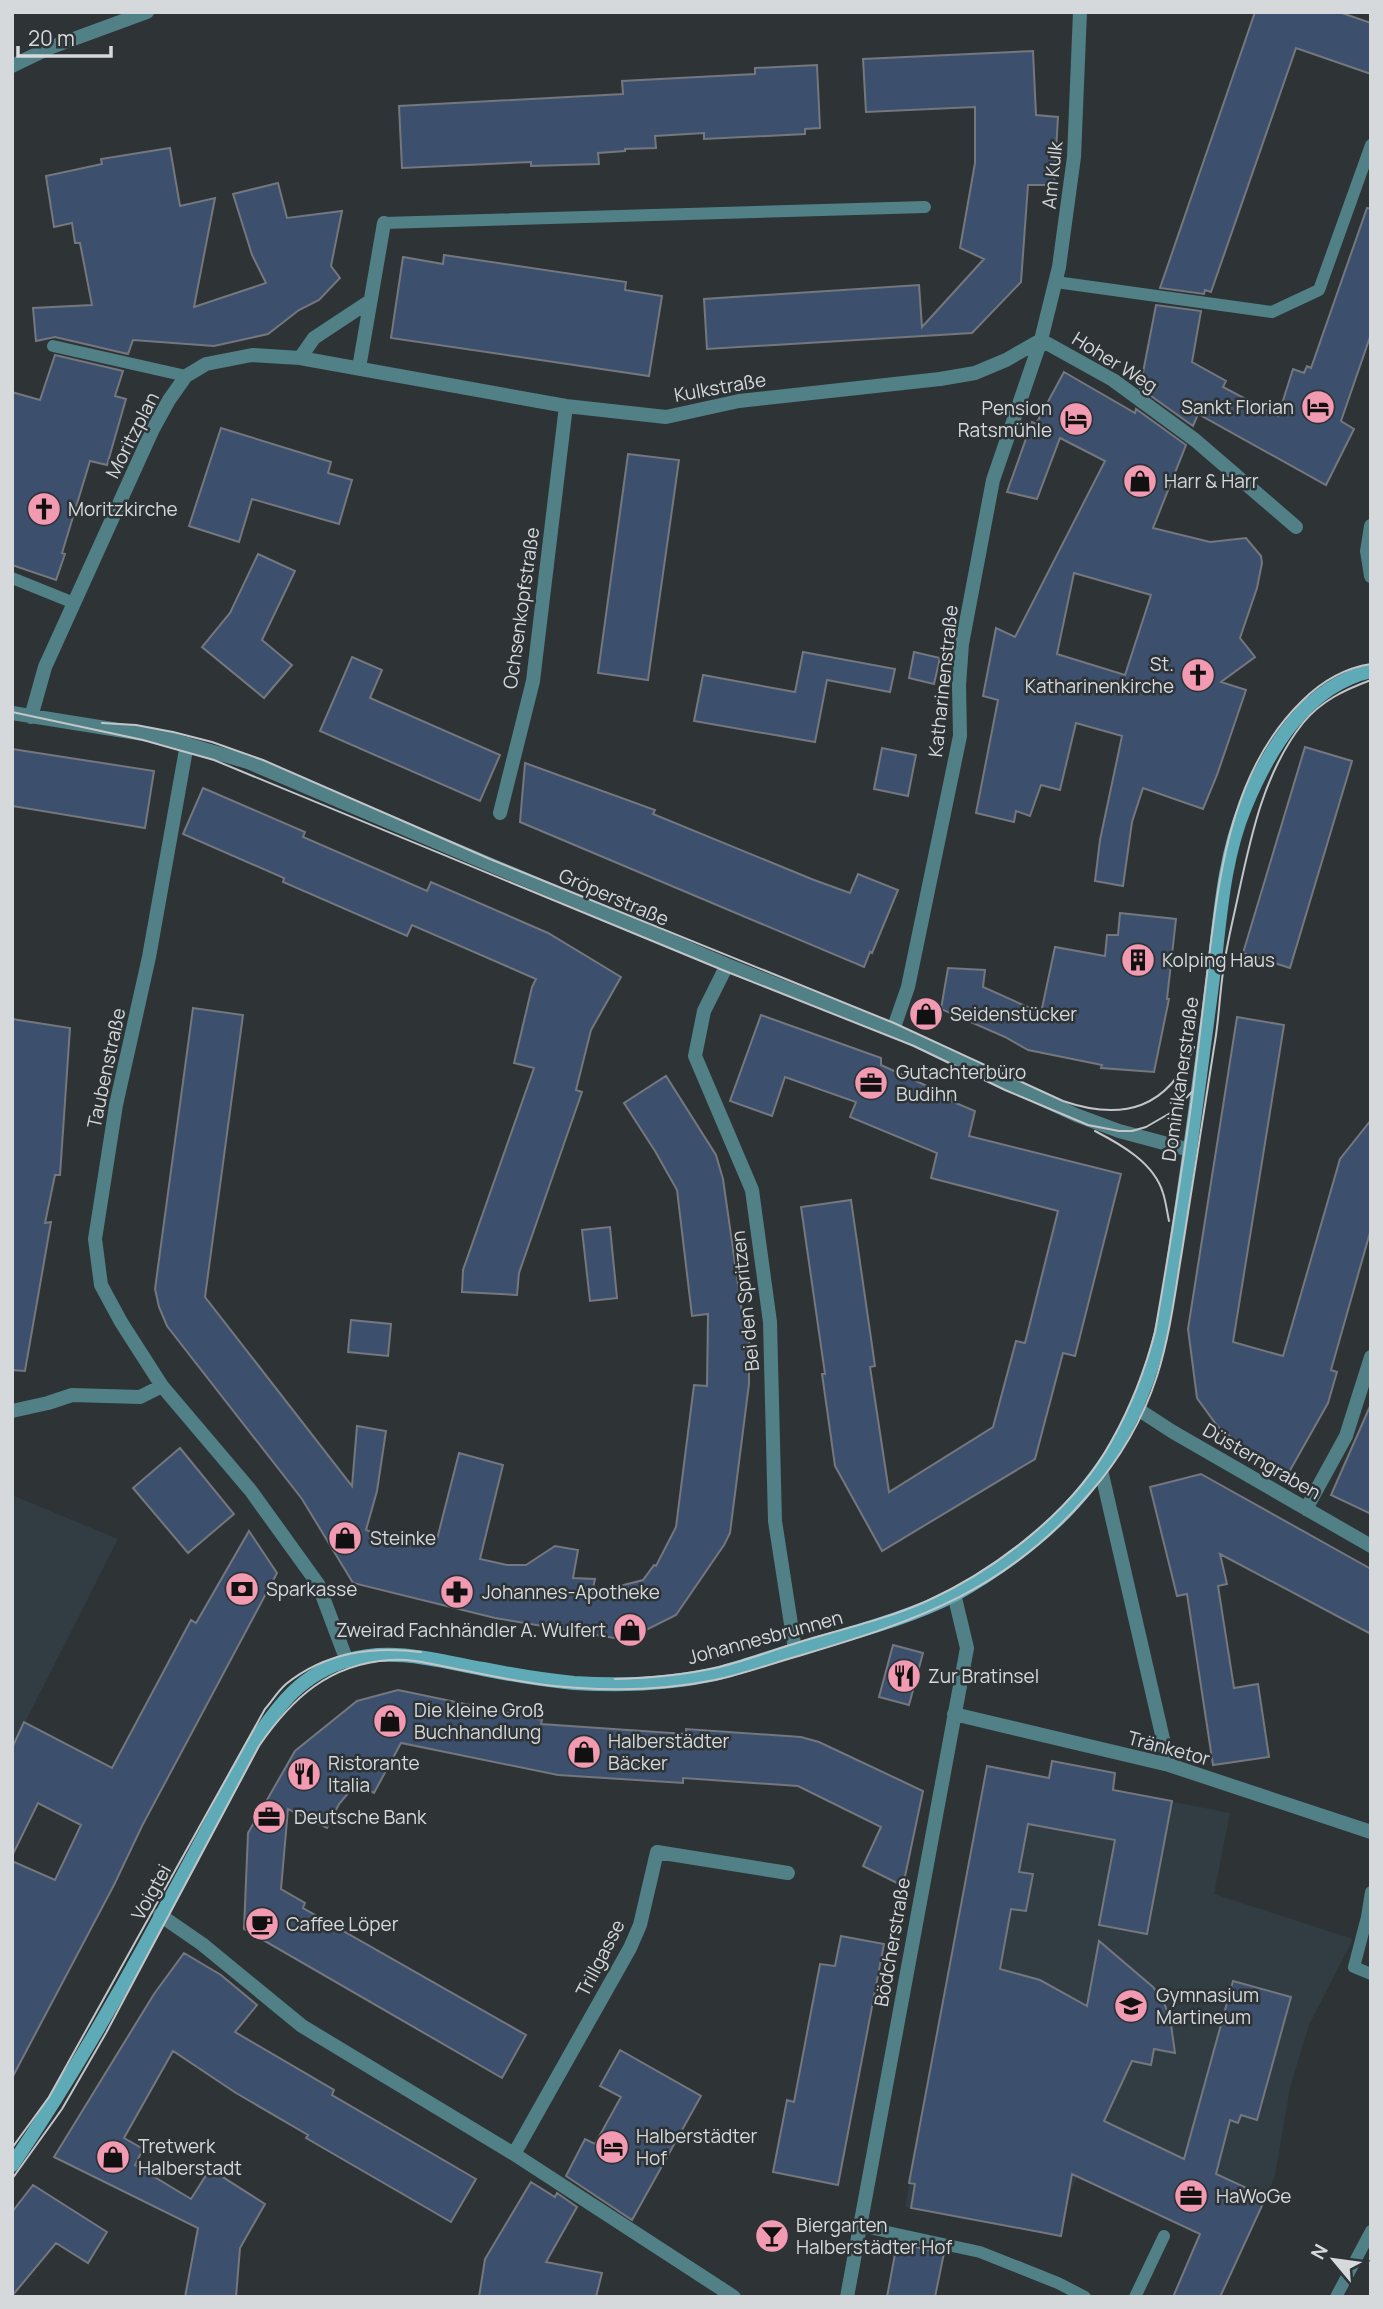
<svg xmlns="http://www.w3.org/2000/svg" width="1383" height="2309" font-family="Manrope,sans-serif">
	<rect width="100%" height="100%" fill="#2e3336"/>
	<!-- built -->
	<path fill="#313d43" d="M12,1495L118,1539L12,1748Z
		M1052,1761L1115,1773L1113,1790L1230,1813L1214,1894L1353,1939L1309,2025L1290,2088L1275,2176L1266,2197L1104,2122L1068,2196L1061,2236L905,2207L987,1766L1048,1778Z"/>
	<!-- building -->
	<path fill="#3c506e" stroke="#74777d" stroke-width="2" fill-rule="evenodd" d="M1255,12H1339L1371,23V74L1296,48L1211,292L1205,290L1204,294L1160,288Z
		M1033,51L1036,115L1058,117L1054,185H1028L1021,282L972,333L707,349L704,299L919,285L922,327L984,259L960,248L975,163V107L866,112L863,59Z
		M817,65L820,128L805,129V134L704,139V133L655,136L656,148L625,149V151L598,153L599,164L531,166V162L402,168L399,106L623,94L622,81L755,74V68Z
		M170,148L180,206L215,198L194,307L266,283L252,255L233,194L278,183L287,218L342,211L331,266L340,278L319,300L299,310L268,334L214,346L133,340L128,354L55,337L36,341L33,308L92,305L80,243H75L72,223L54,227L46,176L102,164L101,159Z
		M1367,208L1371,209V334L1341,421L1354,429L1326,485L1198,414L1193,426L1140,388L1156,305L1201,311L1192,362L1226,381L1223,387L1278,416L1293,369L1304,373L1307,366L1311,368Z
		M444,255L626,282L625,290L662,296L649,376L391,338L403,257L443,264Z
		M55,355L123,371L115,396L126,399L107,465L90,461L62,553L65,554L56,580L12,565V392L40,400Z
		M1064,372L1135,413L1136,409L1186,445L1153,528L1210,542L1246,538L1261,556L1262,563L1257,588L1240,638L1255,657L1221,682L1246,690L1217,775L1203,809L1143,788L1132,822L1123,886L1095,881L1100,840L1122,736L1076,723L1060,790L1041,785L1030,816L1016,811L1014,822L976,813L998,700L983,696L996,628L1015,637L1105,461L1060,438L1037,499L1007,492L1032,422L1036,424ZM1074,573L1151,595L1125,675L1057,654Z
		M221,428L331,462L328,473L352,480L339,524L252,499L239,542L189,526Z
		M628,454L679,460L648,680L598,673Z
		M258,554L295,571L262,640L292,665L264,698L202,647L230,613Z
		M803,652L895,669L890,692L827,680L815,742L694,721L703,675L795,692Z
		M914,652L940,658L934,684L909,678Z
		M352,657L382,670L370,698L500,755L480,801L320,731Z
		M1305,747L1352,761L1290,968L1243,953Z
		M882,748L916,755L908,796L874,789Z
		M12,749L154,771L145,828L12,806Z
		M525,763L655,810L653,814L814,880L850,893L858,874L898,890L872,953L870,952L864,967L520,822Z
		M203,788L305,832L303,837L427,891L431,882L548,933L621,977L591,1030L576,1090L582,1092L519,1273L517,1295L462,1292L463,1270L534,1068L514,1063L532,987L536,979L412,925L407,936L283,882L284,878L183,834Z
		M1120,913L1176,919L1167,999H1169L1154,1072L1101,1068L1102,1065L1028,1050L1005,1037L941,1009L948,968L985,970L983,987L1041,1013L1055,947L1105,956L1107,935H1118Z
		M193,1008L243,1015L205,1297L352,1486L357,1426L386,1431L377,1491L366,1530L390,1539L436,1543L459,1453L503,1465L480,1559L507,1565H526L555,1546L578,1550L573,1578L595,1579L592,1593L643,1580L654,1565L656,1566L676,1527L694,1385L707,1386L708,1314L692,1316L677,1190L655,1151L624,1103L666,1076L716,1155L723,1179L746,1340L749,1341V1384L730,1533L724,1545L676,1615L626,1640L495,1618L353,1583L302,1499L167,1326L159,1307L155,1289Z
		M761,1015L881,1058V1065L951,1097V1101L975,1111L969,1136L1121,1174L1075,1356L1063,1353L1035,1459L882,1551L835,1466L822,1374H825L801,1207L851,1200L875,1366L870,1367L889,1492L993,1427L1016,1341L1025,1343L1058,1211L931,1178L937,1153L850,1117L856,1102L785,1077L772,1116L730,1101Z
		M1237,1017L1284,1025L1233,1342L1283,1356L1340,1159L1371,1120V1229L1331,1370L1337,1372L1328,1403L1288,1474L1262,1462L1218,1427L1197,1398L1188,1329Z
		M12,1019L70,1028L60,1175H55L45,1223L51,1222L25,1371L12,1370Z
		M610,1227L617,1298L590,1301L582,1230Z
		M351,1320L391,1324L388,1356L348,1352Z
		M1371,1404V1514L1331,1495Z
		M180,1448L234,1514L188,1553L133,1488Z
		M1201,1474L1371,1569V1634L1220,1554L1227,1584L1218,1586L1234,1688L1258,1684L1269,1757L1213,1765L1187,1594L1177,1596L1150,1487Z
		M249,1531L277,1573L142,1826L114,1885L12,2078V1861L55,1880L81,1825L38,1803L12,1856V1748L24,1722L112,1768L191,1620L196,1623Z
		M893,1645L923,1653L909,1705L879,1697Z
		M398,1690L542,1720L541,1724L686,1734V1729L801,1737L819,1742L923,1791L903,1886L863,1866L881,1827L798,1786L683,1778V1783L558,1775L401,1743L374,1793L356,1784L339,1804L327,1828L288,1809L281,1889L305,1903L303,1908L526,2035L502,2078L244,1929L248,1833L295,1751L357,1701Z
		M1052,1761L1115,1773L1113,1790L1172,1801L1147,1934L1099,1925L1115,1840L1028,1824L1019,1872L1033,1874L1026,1911L1011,1909L1000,1969L1040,1980L1087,2006L1099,1941L1153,1987L1163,2001L1170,2017L1175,2053L1154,2049L1151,2065L1132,2061L1104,2121L1184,2159L1233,1981L1291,1997L1257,2120L1241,2115L1238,2123L1230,2120L1216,2174L1266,2197L1220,2297H1173L1200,2234L1072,2174L1061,2236L911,2208L915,2184L909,2183L987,1766L1049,1778Z
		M841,1936L884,1944L838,2185L773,2172L787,2100L794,2102L820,1964L835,1966Z
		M184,1953L221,1975L257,2005L235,2032L334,2090L332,2095L476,2179L451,2222L306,2138L308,2135L236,2093L173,2051L124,2138L143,2149L135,2165L191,2199L210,2169L265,2204L240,2248L236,2297H185L198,2228L54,2157L154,1994Z
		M620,2050L701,2096L632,2220L566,2176L585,2139L595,2144L621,2097L600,2086Z
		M531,2182L555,2197L557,2193L577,2207L546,2262L602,2273L596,2297H479L485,2259Z
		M33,2185L107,2232L88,2263L56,2243L12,2296V2212Z
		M897,2243L944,2253L935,2297H887Z"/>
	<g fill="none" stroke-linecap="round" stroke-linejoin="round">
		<!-- lane -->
		<path stroke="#518087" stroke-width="12" d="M384,223L925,207
			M1056,282L1272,312L1319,290L1371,145
			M53,346L186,376
			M12,578L74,603
			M1371,1892L1367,1917L1354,1967L1371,1974
			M860,2226L980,2252L1058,2283L1085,2297
			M1135,2297L1164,2236
			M1336,2297L1371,2231"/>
		<!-- street -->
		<path stroke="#518087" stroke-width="14" d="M12,66L49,48L147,12
			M1041,340L1113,380L1195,440L1296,527
			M300,358L314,338L370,301
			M359,368L384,223
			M1371,526L1367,551L1371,576
			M12,713L162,737L248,762L727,965L893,1030L1076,1115L1119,1131L1190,1150
			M31,717L45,667L152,431L169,400L186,376L206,364L252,355L300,358L566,406L666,417L739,401L940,379L975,373L1006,360L1041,340
			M187,744L149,957L116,1105L95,1239L101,1285L121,1322L162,1386L251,1491L318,1584L347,1661
			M500,813L533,681L566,406
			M727,965L704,1011L695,1056L752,1190L770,1322L775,1521L795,1650
			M893,1030L908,987L960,736L959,685L962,644L993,480L1041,340L1059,267L1074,157L1080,12
			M1136,1408L1173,1432L1371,1546
			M12,1411L48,1403L72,1395L140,1397L162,1386
			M1101,1470L1169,1765
			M1306,1509L1346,1436L1371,1357
			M954,1714L1169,1765L1371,1832
			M160,1915L202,1944L302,2026L514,2154L734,2297
			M514,2154L630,1948L640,1925L657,1852L788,1873
			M847,2297L967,1648L954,1594"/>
		<!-- secondary -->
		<path stroke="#5eabb7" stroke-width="14" d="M12,2165C104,2031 177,1885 254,1742C279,1704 302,1674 348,1660C393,1647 439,1661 483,1669C513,1675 543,1680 574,1683C622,1686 673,1684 719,1673C746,1666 772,1656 798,1649C850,1633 905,1620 954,1595C1001,1569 1055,1529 1088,1486C1117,1450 1138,1410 1152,1365C1166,1322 1171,1276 1178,1231C1191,1146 1202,1062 1213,977C1220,920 1223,860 1245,807C1269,749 1306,686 1371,671"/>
		<!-- tram -->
		<path stroke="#c2c6c8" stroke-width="2" d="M12,712L143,740L214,760L725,971L914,1046L1005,1090L1088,1125L1119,1131H1132L1146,1127L1172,1112L1193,1091
			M102,723L136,725L173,732L212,742L263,760L490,859L894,1023L1063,1101C1124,1122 1168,1108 1194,1047
			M1095,1131C1122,1145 1154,1163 1163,1193C1166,1202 1167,1212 1169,1221
			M615,1679C648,1678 682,1675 715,1668C745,1661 776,1649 806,1640C844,1629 892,1617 927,1601C997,1569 1075,1509 1112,1440C1131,1406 1145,1370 1155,1332C1169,1252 1182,1172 1193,1091C1199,1044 1204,996 1210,949C1221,861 1235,766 1302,701C1321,682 1345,668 1371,664
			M12,2148L49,2097L265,1709C272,1701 278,1691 286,1684C326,1652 372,1646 421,1652
			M12,2179L62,2109L106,2033L259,1746C292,1698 329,1664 390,1660C414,1658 439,1666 462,1670C501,1678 540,1686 579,1688C624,1691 670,1689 715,1680C744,1674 773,1663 802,1655C920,1620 1008,1589 1090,1493C1120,1459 1143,1419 1157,1376C1170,1335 1175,1293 1182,1251C1194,1179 1205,1107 1216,1035C1219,1014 1220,993 1223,972C1226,948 1232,924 1237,901C1250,840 1263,773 1303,723C1321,701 1344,690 1371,680"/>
	</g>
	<!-- icons -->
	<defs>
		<g id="hotel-disc" transform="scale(1.75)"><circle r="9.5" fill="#f19ab2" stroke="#2e3336"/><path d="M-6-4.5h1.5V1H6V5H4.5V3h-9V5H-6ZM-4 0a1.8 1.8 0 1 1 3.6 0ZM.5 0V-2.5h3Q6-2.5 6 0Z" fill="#111"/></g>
		<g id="shop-disc" transform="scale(1.75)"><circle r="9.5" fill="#f19ab2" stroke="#2e3336"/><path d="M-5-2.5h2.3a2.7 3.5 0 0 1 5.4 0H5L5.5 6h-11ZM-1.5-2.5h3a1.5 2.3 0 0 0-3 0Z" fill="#111"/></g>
		<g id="church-disc" transform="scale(1.75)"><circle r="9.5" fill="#f19ab2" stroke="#2e3336"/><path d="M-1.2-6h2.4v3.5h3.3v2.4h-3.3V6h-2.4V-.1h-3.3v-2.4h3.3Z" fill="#111"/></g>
		<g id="building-disc" transform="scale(1.75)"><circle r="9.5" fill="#f19ab2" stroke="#2e3336"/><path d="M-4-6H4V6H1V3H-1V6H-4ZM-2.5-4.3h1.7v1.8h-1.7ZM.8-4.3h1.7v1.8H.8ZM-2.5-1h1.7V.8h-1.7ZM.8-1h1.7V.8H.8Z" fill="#111"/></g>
		<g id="office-disc" transform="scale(1.75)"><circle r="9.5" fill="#f19ab2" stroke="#2e3336"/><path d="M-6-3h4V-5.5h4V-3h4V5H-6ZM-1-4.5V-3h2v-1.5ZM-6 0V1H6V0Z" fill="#111"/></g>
		<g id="bank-disc" transform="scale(1.75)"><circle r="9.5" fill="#f19ab2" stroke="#2e3336"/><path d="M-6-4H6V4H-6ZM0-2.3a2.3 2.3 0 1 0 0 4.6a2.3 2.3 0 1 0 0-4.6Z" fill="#111"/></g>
		<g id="pharmacy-disc" transform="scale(1.75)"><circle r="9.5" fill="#f19ab2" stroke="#2e3336"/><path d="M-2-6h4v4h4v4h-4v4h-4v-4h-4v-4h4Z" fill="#111"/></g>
		<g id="restaurant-disc" transform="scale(1.75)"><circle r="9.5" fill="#f19ab2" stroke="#2e3336"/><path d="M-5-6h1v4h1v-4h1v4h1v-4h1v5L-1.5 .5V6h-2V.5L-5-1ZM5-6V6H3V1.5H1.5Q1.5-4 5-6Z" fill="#111"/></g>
		<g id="cafe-disc" transform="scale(1.75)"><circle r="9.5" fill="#f19ab2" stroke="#2e3336"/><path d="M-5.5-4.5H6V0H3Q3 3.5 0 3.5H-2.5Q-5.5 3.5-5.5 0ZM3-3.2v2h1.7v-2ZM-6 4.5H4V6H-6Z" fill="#111"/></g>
		<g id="school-disc" transform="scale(1.75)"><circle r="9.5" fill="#f19ab2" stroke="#2e3336"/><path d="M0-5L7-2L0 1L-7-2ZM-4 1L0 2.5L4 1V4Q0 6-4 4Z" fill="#111"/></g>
		<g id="bar-disc" transform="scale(1.75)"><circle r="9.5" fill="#f19ab2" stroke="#2e3336"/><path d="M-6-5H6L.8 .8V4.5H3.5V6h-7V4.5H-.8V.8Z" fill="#111"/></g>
	</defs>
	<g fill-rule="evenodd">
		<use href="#hotel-disc" x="1318" y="407"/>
		<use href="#hotel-disc" x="1076" y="419"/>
		<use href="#shop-disc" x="1140" y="481"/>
		<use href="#church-disc" x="44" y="509"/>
		<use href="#church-disc" x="1198" y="675"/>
		<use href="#building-disc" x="1138" y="960"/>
		<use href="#shop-disc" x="926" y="1014"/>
		<use href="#office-disc" x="871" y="1083"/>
		<use href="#shop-disc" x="345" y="1538"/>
		<use href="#bank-disc" x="242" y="1589"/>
		<use href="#pharmacy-disc" x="457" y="1592"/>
		<use href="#shop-disc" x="630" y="1630"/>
		<use href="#restaurant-disc" x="904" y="1676"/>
		<use href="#shop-disc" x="390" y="1721"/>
		<use href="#shop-disc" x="584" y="1752"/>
		<use href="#restaurant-disc" x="304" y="1774"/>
		<use href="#office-disc" x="269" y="1817"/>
		<use href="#cafe-disc" x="262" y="1924"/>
		<use href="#school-disc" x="1131" y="2006"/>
		<use href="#hotel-disc" x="612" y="2147"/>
		<use href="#shop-disc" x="113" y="2157"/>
		<use href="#office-disc" x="1191" y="2196"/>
		<use href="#bar-disc" x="772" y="2236"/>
	</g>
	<g text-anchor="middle" stroke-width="5" stroke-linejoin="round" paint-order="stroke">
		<!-- street labels -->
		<g font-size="19" fill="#d6d9db" stroke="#2e3336">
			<text transform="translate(1052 175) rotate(-84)" y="7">Am Kulk</text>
			<text transform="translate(1115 362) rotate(32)" y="7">Hoher Weg</text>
			<text transform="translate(720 387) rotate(-10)" y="7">Kulkstraße</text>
			<text transform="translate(132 435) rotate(-63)" y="7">Moritzplan</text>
			<text transform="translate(521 608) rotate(-82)" y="7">Ochsenkopfstraße</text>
			<text transform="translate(943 681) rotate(-84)" y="7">Katharinenstraße</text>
			<text transform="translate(614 897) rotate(23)" y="7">Gröperstraße</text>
			<text transform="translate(106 1068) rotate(-78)" y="7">Taubenstraße</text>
			<text transform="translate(1180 1079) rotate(-82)" y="7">Dominikanerstraße</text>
			<text transform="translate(745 1301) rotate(-96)" y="7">Bei den Spritzen</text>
			<text transform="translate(1262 1461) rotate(30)" y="7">Düsterngraben</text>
			<text transform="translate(765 1637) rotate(-15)" y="7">Johannesbrunnen</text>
			<text transform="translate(1169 1748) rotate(15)" y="7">Tränketor</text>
			<text transform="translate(151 1892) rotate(-61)" y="7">Voigtei</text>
			<text transform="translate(892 1942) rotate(-80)" y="7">Bödcherstraße</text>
			<text transform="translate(600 1958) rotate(-63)" y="7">Trillgasse</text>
		</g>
		<!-- poi labels -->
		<g font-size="19" fill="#d6d9db" stroke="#2e3336" text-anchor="start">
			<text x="1294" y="414" text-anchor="end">Sankt Florian</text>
			<text x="1052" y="415" text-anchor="end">Pension<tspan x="1052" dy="22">Ratsmühle</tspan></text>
			<text x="1164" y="488">Harr &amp; Harr</text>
			<text x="68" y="516">Moritzkirche</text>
			<text x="1174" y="671" text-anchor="end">St.<tspan x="1174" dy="22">Katharinenkirche</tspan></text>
			<text x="1162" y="967">Kolping Haus</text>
			<text x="950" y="1021">Seidenstücker</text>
			<text x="896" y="1079">Gutachterbüro<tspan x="896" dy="22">Budihn</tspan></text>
			<text x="370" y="1545">Steinke</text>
			<text x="266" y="1596">Sparkasse</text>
			<text x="482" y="1599">Johannes-Apotheke</text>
			<text x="606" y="1637" text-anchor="end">Zweirad Fachhändler A. Wulfert</text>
			<text x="928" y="1683">Zur Bratinsel</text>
			<text x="414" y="1717">Die kleine Groß<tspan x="414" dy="22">Buchhandlung</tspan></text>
			<text x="608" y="1748">Halberstädter<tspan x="608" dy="22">Bäcker</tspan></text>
			<text x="328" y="1770">Ristorante<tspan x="328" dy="22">Italia</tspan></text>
			<text x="294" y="1824">Deutsche Bank</text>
			<text x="286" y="1931">Caffee Löper</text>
			<text x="1156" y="2002">Gymnasium<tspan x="1156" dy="22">Martineum</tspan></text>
			<text x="636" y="2143">Halberstädter<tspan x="636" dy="22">Hof</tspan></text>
			<text x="138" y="2153">Tretwerk<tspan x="138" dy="22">Halberstadt</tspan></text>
			<text x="1216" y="2203">HaWoGe</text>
			<text x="796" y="2232">Biergarten<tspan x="796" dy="22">Halberstädter Hof</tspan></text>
		</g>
	</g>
	<!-- border -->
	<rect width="1383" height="2309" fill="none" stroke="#d6d9db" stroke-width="28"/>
	<!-- north arrow -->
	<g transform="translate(1334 2260) rotate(299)" stroke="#2e3336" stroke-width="5" paint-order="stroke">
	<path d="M0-5L12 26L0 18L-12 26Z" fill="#d6d9db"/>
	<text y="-10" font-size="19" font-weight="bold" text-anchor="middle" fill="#d6d9db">N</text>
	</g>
	<!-- scale -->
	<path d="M18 46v10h93v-10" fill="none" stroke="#d6d9db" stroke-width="3.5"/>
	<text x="28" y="46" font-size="21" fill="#d6d9db" stroke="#2e3336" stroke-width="5" paint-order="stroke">20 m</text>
</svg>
